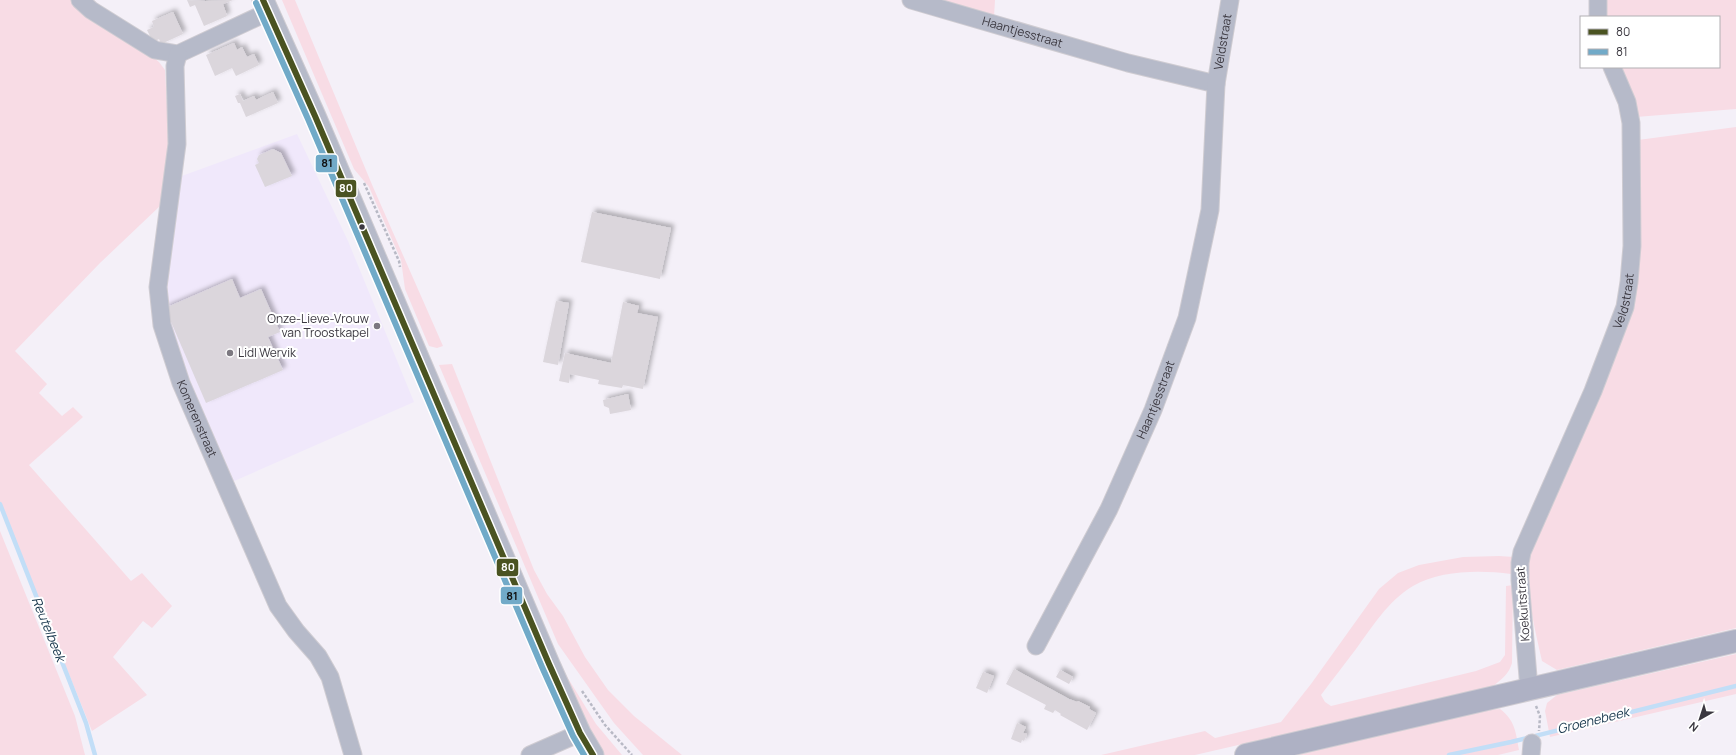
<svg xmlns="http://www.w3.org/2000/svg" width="1736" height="755" font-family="Manrope,sans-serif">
	<defs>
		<filter id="shadow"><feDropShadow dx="3.5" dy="-3.5" stdDeviation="2" flood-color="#0004"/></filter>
	</defs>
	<rect width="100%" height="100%" fill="#f4f0f8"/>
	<!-- built -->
	<path fill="#f0e8fb" d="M297,134L348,241L414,402L232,482L166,329L162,296L179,177Z"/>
	<!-- green -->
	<path fill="#f8dce5" d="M0,0H71L142,48L159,62L165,70L169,144L160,206L100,263L15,351L47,384L39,393L62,416L73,407L83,417L29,465L131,581L142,573L172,606L152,628L143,621L113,657L147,695L92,731L0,504Z
		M282,0H295L373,187L443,346L437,348L429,346L405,289L401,260L369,187L354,169Z
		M932,0H995L994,17Z
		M1603,0H1736V109L1636,117L1617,67H1719V17H1605Z
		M1736,127V628L1557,670L1542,661C1534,626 1525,588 1528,553L1624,326L1638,140Z
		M452,364L534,570L547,594L563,616L585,657L608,690L634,716L682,755H643L614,723L558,644L439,365Z
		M0,531L75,716L85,755H0Z
		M1499,556L1514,557L1511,574C1480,570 1441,570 1413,586C1387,602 1373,626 1356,649C1344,665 1332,680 1321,695L1325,702L1331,706L1476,671L1500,662L1505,655L1506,586L1513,585L1512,663C1509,674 1502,679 1493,686L1195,755H1101L1205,731L1215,738L1281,722L1311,684L1379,589L1398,573L1419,565L1463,557Z
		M1736,654V694L1550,737L1545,711L1547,703L1557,695Z
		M563,670L596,724L622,755H603L561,671Z
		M1500,709C1515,720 1516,733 1519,750L1498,755H1298L1487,710Z"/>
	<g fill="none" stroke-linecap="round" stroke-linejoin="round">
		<!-- stream -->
		<path stroke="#c2def7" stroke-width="4.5" d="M0,504L86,723L95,755
			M1449,755L1511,742L1736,686"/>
	</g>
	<!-- building -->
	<path fill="#dbd6dc" filter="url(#shadow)" d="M187,0L206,1L233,0L223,4L227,16L204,26L195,5L190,7Z
		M173,12L183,34L161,44L159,39L153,42L147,30L154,27L152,21Z
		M234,43L237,50L242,47L247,57L254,54L259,65L236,76L232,68L215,76L206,55Z
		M273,92L278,103L246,117L240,103H238L235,96L240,94L243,101L254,96L256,100Z
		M273,149L281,153L292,176L265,187L255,165L259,163L257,159L259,155Z
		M592,212L671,228L660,279L581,262Z
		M232,279L240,298L261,289L280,332L268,337L283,370L206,403L165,308Z
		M556,301L569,303L558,365L543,362Z
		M623,302L639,306L637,313L658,317L643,389L623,385L622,388L598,384L599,380L570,374L569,383L559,381L565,353L611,363Z
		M628,394L631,410L610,414L609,408L604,406L603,400Z
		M1014,669L1069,699L1077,702L1078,701L1090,707L1089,709L1096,713L1087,730L1060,715L1061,714L1055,710L1053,713L1044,709L1046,705L1006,684Z
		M1060,670L1073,677L1069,684L1056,677Z
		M983,672L994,676L987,693L976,688Z
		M1017,723L1026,727L1023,733L1027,734L1024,741L1022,740L1021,743L1011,739Z"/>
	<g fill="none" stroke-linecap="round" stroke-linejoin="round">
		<!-- minor casing -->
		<g stroke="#cfccd2" stroke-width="19">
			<g id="minor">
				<path d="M80,0L91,10L155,50L178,54L268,12"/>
				<path id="s1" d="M911,0L1128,63L1216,84"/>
				<path d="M1598,0V17"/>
				<path id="s2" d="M178,54L175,66L177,144L158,287L162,325L181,383L278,606L296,631L318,656L330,677L353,755"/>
				<path id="s3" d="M1036,646L1109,509L1153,410L1187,318L1210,210L1216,84L1230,0"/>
				<path id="s4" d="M1529,689L1520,580V563L1522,552L1593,391L1625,307L1629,282L1632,246L1631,123L1627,102L1612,67"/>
				<path d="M530,755L580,733"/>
				<path d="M1531,755L1532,743"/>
			</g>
		</g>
		<!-- tertiary casing -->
		<g stroke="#cfccd2" stroke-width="23">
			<path id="tertiary" d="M263,0L315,116L549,664L580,733L593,755"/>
		</g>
		<!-- primary casing -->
		<g stroke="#cfccd2" stroke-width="24">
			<path id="primary" d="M1246,755L1736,641"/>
		</g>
		<!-- path -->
		<path stroke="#b8b9c5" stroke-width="2.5" stroke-dasharray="3 2" stroke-linecap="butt" d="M364,183L399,261L400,267
			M582,691L605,725L632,755
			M1536,706L1540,716L1539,731"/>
		<!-- minor -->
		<use href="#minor" stroke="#b6bac9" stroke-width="17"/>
		<!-- tertiary -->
		<use href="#tertiary" stroke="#b6bac9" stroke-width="21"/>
		<!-- primary -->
		<use href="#primary" stroke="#aeb1c4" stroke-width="22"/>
		<!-- bus-1 casing -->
		<g stroke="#fff" stroke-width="9">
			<path id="bus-1" d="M263,0L315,116L549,664L580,733L593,755"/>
		</g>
		<!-- bus-2 casing -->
		<g stroke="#fff" stroke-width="9">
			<path id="bus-2" d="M256,3L308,119L542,667L573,736L584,755"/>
		</g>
		<!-- bus-1 -->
		<use href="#bus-1" stroke="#4a5321" stroke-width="6"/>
		<!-- bus-2 -->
		<use href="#bus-2" stroke="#71aac8" stroke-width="6"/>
	</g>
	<!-- markers -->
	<circle fill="#3b3840" stroke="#fff" stroke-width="1.5" cx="362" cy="227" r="3.5"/>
	<g fill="#7c7880" stroke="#fff" stroke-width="1.5">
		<circle cx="377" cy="326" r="4"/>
		<circle cx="230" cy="353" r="4"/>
	</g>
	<g text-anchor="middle" stroke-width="4" stroke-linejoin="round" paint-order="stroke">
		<!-- street labels -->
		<g font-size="12" fill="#3b3840" stroke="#fff">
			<text dy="4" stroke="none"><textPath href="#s1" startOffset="116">Haantjesstraat</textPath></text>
			<text dy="4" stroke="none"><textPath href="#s3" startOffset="641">Veldstraat</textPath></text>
			<text dy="4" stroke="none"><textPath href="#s4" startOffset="409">Veldstraat</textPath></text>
			<text dy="4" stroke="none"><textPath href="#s3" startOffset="274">Haantjesstraat</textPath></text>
			<text dy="4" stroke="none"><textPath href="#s2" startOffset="373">Komerenstraat</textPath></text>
			<text transform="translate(1523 604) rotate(-94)" y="4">Koekuitstraat</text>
		</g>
		<!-- poi labels -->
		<g font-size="12" fill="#3b3840" stroke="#fff" text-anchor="end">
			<text x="369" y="323">Onze-Lieve-Vrouw<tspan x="369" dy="14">van Troostkapel</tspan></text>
			<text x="238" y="357" text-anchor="start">Lidl Wervik</text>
		</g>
		<!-- water labels -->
		<g font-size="13" font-style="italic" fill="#15344a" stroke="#fff">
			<text transform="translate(49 629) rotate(68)" y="5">Reutelbeek</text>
			<text transform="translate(1593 720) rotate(-14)" y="5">Groenebeek</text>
		</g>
	</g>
	<g stroke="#fff" stroke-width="1.5">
		<rect x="315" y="154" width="23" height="19" rx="4" fill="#71aac8"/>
		<rect x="335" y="179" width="22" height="19" rx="4" fill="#4a5321"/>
		<rect x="496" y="558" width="23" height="19" rx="4" fill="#4a5321"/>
		<rect x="500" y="586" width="23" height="19" rx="4" fill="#71aac8"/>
	</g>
	<g font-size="11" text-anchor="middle" font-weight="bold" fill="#fff">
		<text x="346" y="192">80</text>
		<text x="508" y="571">80</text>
	</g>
	<g font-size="11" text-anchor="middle" font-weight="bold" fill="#111">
		<text x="327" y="167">81</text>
		<text x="512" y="600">81</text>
	</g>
	<!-- legend -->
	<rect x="1580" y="16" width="140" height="52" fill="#ffffff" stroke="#b1afb3"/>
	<rect x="1588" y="29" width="20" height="6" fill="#4a5321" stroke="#b1afb3"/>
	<text x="1616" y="36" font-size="12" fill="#3b3840">80</text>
	<rect x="1588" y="49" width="20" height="6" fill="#71aac8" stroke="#b1afb3"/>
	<text x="1616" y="56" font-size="12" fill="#3b3840">81</text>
	<!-- north arrow -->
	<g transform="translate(1700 719) rotate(219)" stroke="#ffffff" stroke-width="3" paint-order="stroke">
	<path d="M0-3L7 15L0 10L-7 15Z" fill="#3b3840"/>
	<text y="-6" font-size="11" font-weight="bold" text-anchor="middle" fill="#3b3840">N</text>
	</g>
</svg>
